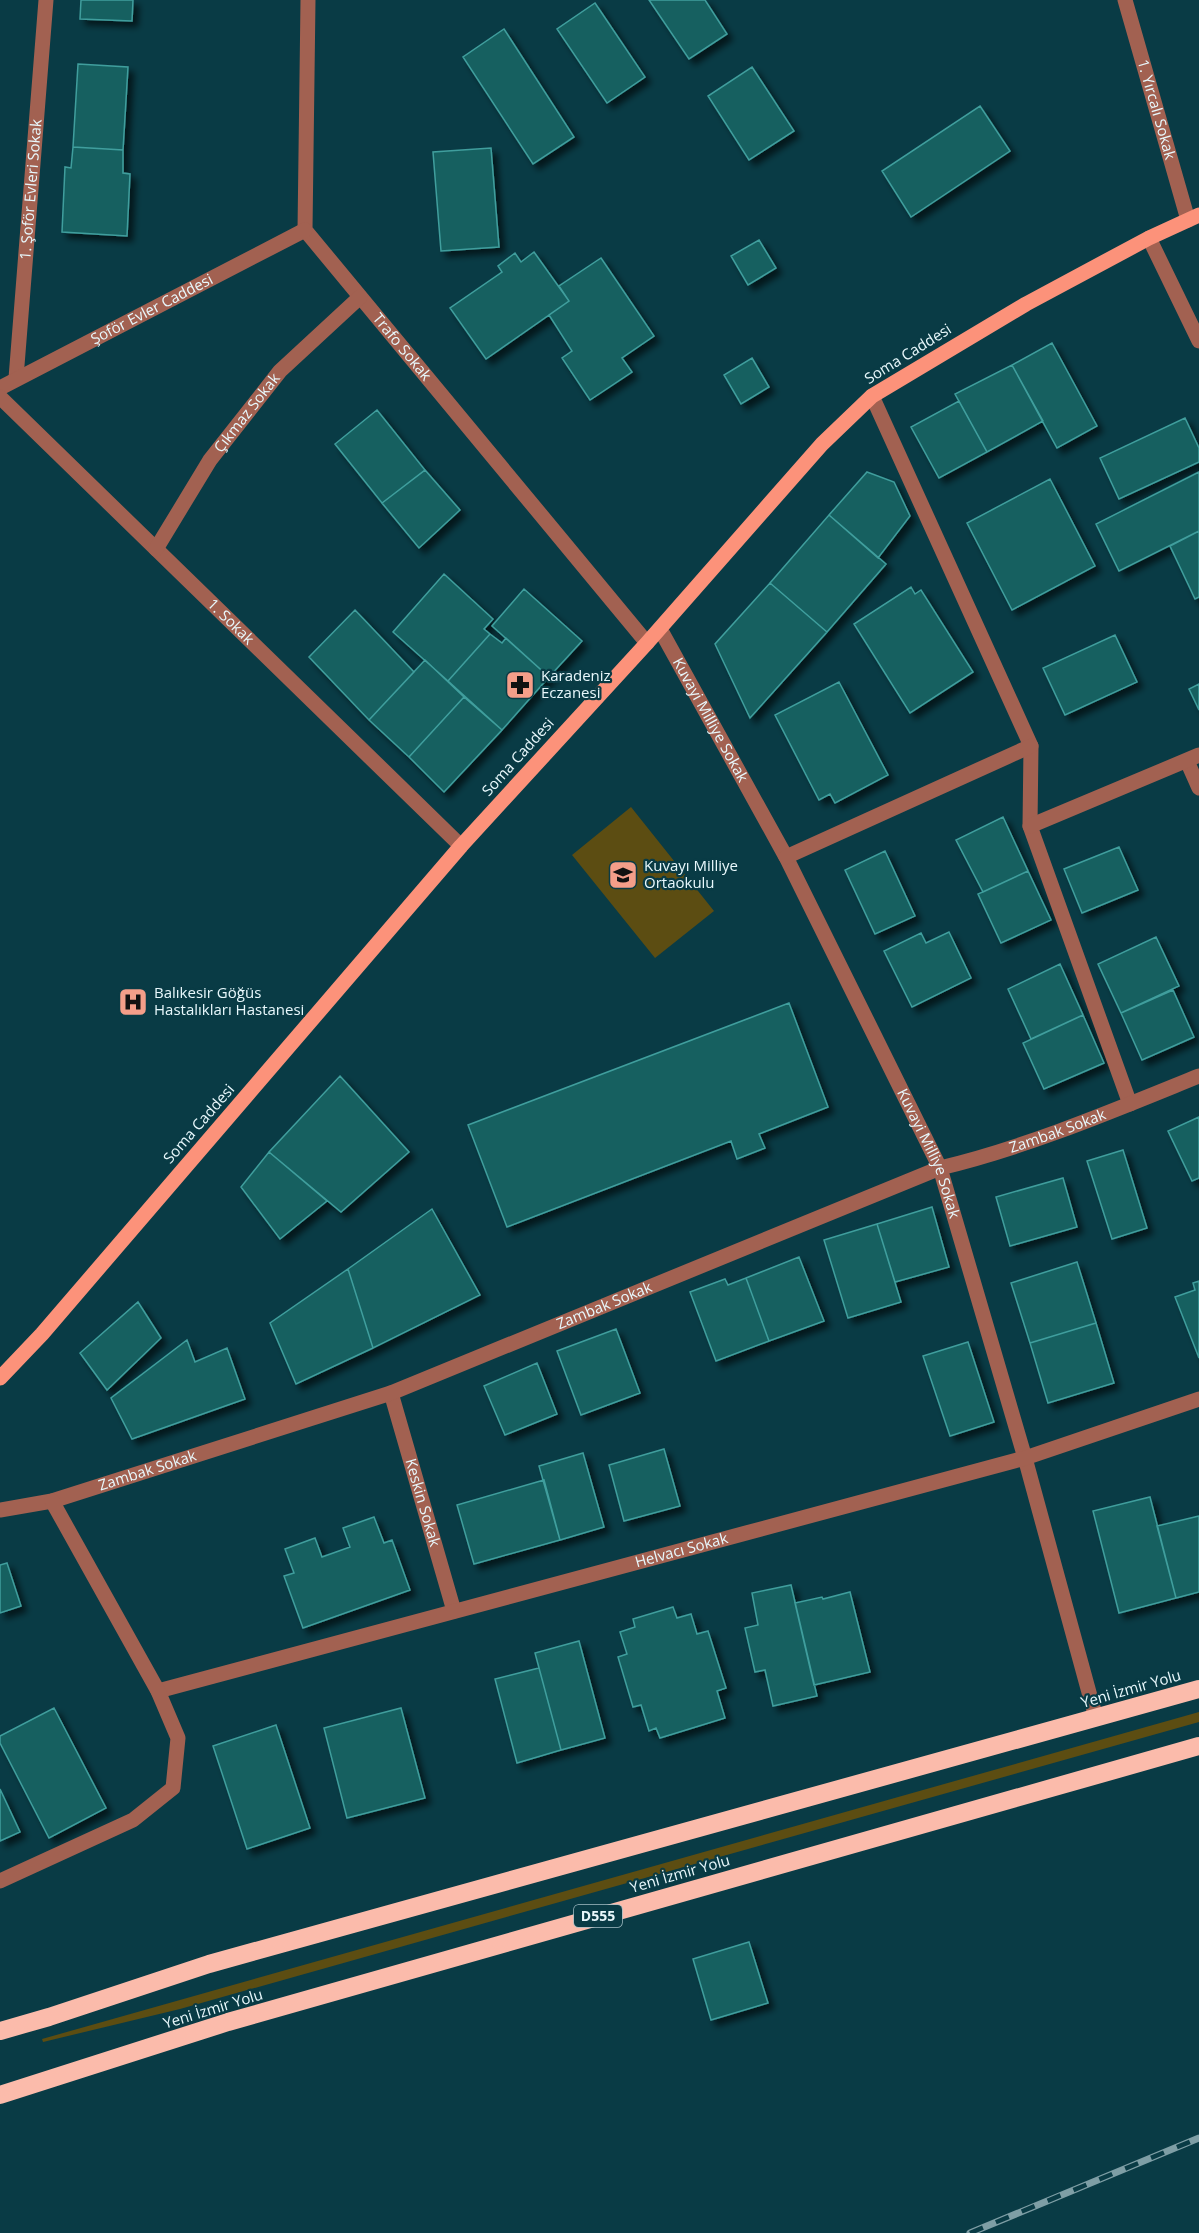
<svg xmlns="http://www.w3.org/2000/svg" width="1199" height="2233" font-family="'Open Sans',sans-serif">
	<defs>
		<filter id="shadow"><feDropShadow dx="5.5" dy="5.5" stdDeviation="3" flood-color="#0009"/></filter>
	</defs>
	<rect width="100%" height="100%" fill="#093b45"/>
	<!-- green -->
	<path fill="#5c4d12" d="M631,807L714,911L655,958L572,855Z
		M1199,1712V1722L180,2009L43,2042L42,2039Z"/>
	<!-- building -->
	<path fill="#156161" stroke="#409e9d" stroke-width="1.5" filter="url(#shadow)" d="M81,0H133L132,21L80,19Z
		M649,0H705L727,34L689,59Z
		M595,3L645,77L607,103L557,29Z
		M504,29L574,137L533,164L463,57Z
		M78,64L128,67L123,150L73,147Z
		M752,67L794,131L749,160L708,96Z
		M980,106L1010,151L911,217L882,171Z
		M73,147L123,150V173L130,174L127,236L62,232L65,167L71,168Z
		M491,148L499,247L441,251L433,152Z
		M759,240L776,268L748,285L731,256Z
		M534,252L569,301L486,359L450,308L502,272L498,266L515,253L521,262Z
		M601,258L654,336L622,358L632,372L590,400L562,358L572,351L549,315L569,301L559,286Z
		M1052,343L1097,426L1057,448L1012,365Z
		M752,358L769,387L741,404L724,375Z
		M1012,365L1043,421L987,452L955,394Z
		M959,401L987,452L939,478L911,427Z
		M377,410L425,470L382,503L335,444Z
		M1185,418L1199,448V462L1119,499L1100,458Z
		M425,470L460,510L419,548L382,503Z
		M867,472L894,482L910,516L878,558L829,515Z
		M1199,472V531L1119,571L1096,524Z
		M1050,479L1095,566L1012,610L967,523Z
		M829,515L886,564L827,632L770,583Z
		M1199,531V597L1195,599L1170,546Z
		M444,574L493,619L484,629L490,634L448,681L393,632Z
		M770,583L827,632L750,718L715,644Z
		M911,587L915,594L921,590L973,672L910,713L854,624Z
		M524,589L582,641L549,677L492,626Z
		M355,610L414,672L369,720L309,657Z
		M490,634L502,643L506,638L549,677L502,730L448,681Z
		M1115,635L1137,682L1065,715L1043,668Z
		M425,660L464,697L409,757L369,720Z
		M839,682L888,775L835,803L830,794L819,800L775,715Z
		M1199,684V710L1189,689Z
		M464,697L502,730L444,792L409,757Z
		M1003,817L1028,871L983,892L956,840Z
		M1119,847L1138,890L1082,913L1064,869Z
		M885,851L915,916L875,934L845,870Z
		M1028,871L1051,920L1001,943L978,894Z
		M949,932L971,978L912,1007L884,951L921,933L926,943Z
		M1156,937L1179,986L1121,1013L1098,964Z
		M1060,964L1083,1015L1031,1039L1008,989Z
		M1173,990L1194,1037L1142,1060L1121,1013Z
		M789,1003L828,1107L759,1134L765,1148L737,1159L731,1141L507,1227L468,1125Z
		M1083,1015L1104,1063L1044,1089L1023,1043Z
		M340,1076L409,1152L341,1212L269,1152Z
		M1199,1117V1178L1192,1181L1168,1131Z
		M1123,1150L1147,1228L1112,1239L1087,1161Z
		M269,1152L327,1201L280,1239L241,1187Z
		M1063,1178L1077,1227L1010,1246L996,1197Z
		M932,1207L949,1267L895,1282L877,1224Z
		M432,1209L480,1295L373,1348L348,1269Z
		M877,1224L901,1302L848,1318L824,1240Z
		M799,1257L824,1321L769,1341L746,1278Z
		M1077,1262L1096,1323L1030,1343L1011,1283Z
		M348,1269L373,1348L296,1384L270,1323Z
		M746,1278L769,1341L716,1361L690,1292L725,1279L728,1285Z
		M1199,1281V1358L1175,1297L1195,1290L1193,1283Z
		M138,1302L161,1338L107,1390L80,1353Z
		M1096,1323L1114,1383L1048,1403L1030,1343Z
		M616,1329L640,1393L581,1415L557,1351Z
		M187,1340L195,1362L227,1348L245,1399L132,1439L111,1398Z
		M968,1342L994,1422L950,1436L923,1356Z
		M537,1363L557,1414L505,1435L484,1386Z
		M664,1449L680,1506L624,1521L609,1465Z
		M583,1453L604,1527L560,1540L539,1466Z
		M544,1480L560,1540L474,1564L457,1505Z
		M1150,1497L1176,1598L1119,1613L1093,1511Z
		M1199,1516V1592L1176,1598L1157,1526Z
		M374,1517L384,1543L392,1540L410,1590L303,1628L284,1576L294,1573L285,1549L315,1538L322,1557L350,1547L343,1528Z
		M7,1563L21,1606L0,1613V1565Z
		M791,1585L817,1696L773,1706L765,1670L755,1672L745,1628L758,1625L752,1593Z
		M850,1592L870,1672L814,1685L795,1603L822,1597L823,1599Z
		M673,1607L677,1618L691,1614L697,1634L708,1631L726,1688L717,1691L725,1718L660,1738L656,1728L649,1731L641,1705L633,1707L618,1657L627,1654L620,1632L635,1627L633,1619Z
		M579,1641L605,1738L561,1750L535,1653Z
		M539,1668L561,1750L517,1763L495,1679Z
		M54,1708L106,1808L49,1838L0,1743V1736Z
		M401,1708L425,1798L347,1818L324,1728Z
		M276,1725L310,1828L247,1849L213,1746Z
		M0,1789L20,1832L0,1841Z
		M749,1942L768,2003L711,2020L693,1959Z"/>
	<g fill="none" stroke-linecap="round" stroke-linejoin="round">
		<!-- minor -->
		<g stroke="#a26151" stroke-width="15">
			<path id="s1" d="M308,0L305,230L647,643"/>
			<path id="s2" d="M1125,0L1188,220"/>
			<path d="M1149,238L1199,341"/>
			<path id="s3" d="M16,378L46,0"/>
			<path id="s4" d="M0,388L305,230"/>
			<path d="M872,396L1031,746L1030,826L1130,1104"/>
			<path id="s5" d="M0,397L461,846"/>
			<path id="s6" d="M156,549L210,460L280,371L360,297"/>
			<path id="s7" d="M660,629L786,857L940,1168L1025,1458L1096,1718"/>
			<path d="M1187,761L1199,788"/>
			<path d="M1030,826L1199,755"/>
			<path d="M786,857L1031,746"/>
			<path id="s8" d="M391,1393L454,1611"/>
			<path id="s9" d="M0,1510L52,1501L391,1393L940,1168C1028,1147 1115,1110 1199,1076"/>
			<path id="s10" d="M158,1691L1025,1458L1199,1399"/>
			<path d="M0,1881L133,1820L173,1788L178,1738L158,1691L52,1501"/>
		</g>
		<!-- major -->
		<path stroke="#fc927a" stroke-width="15" d="M0,1378L42,1334L461,846L647,643L822,444L872,396L1026,304L1149,238L1199,215"/>
		<!-- highway -->
		<path stroke="#fbbbab" stroke-width="18" d="M0,2031L49,2017L209,1964L1199,1689
			M0,2095L228,2022L1199,1746"/>
		<!-- rail casing -->
		<g stroke="#7e9ea5" stroke-width="7">
			<path id="rail" d="M970,2233L1199,2138"/>
		</g>
		<!-- rail -->
		<use href="#rail" stroke="#093b45" stroke-width="4.5" stroke-dasharray="14" stroke-linecap="butt"/>
	</g>
	<!-- icons -->
	<defs>
		<g id="pharmacy-square" transform="scale(1.5)"><rect x="-9" y="-9" width="18" height="18" rx="4" fill="#f49e89" stroke="#093b45"/><path d="M-2-6h4v4h4v4h-4v4h-4v-4h-4v-4h4Z" fill="#111"/></g>
		<g id="school-square" transform="scale(1.5)"><rect x="-9" y="-9" width="18" height="18" rx="4" fill="#f49e89" stroke="#093b45"/><path d="M0-5L7-2L0 1L-7-2ZM-4 1L0 2.5L4 1V4Q0 6-4 4Z" fill="#111"/></g>
		<g id="hospital-square" transform="scale(1.5)"><rect x="-9" y="-9" width="18" height="18" rx="4" fill="#f49e89" stroke="#093b45"/><path d="M-5-5h3v3.5h4V-5h3V5h-3V1.5h-4V5h-3Z" fill="#111"/></g>
	</defs>
	<g fill-rule="evenodd">
		<use href="#pharmacy-square" x="520" y="685"/>
		<use href="#school-square" x="623" y="875"/>
		<use href="#hospital-square" x="133" y="1002"/>
	</g>
	<g text-anchor="middle" stroke-width="4.5" stroke-linejoin="round" paint-order="stroke">
		<!-- shield labels -->
		<rect fill="#093b45" stroke="#a5bfc5" stroke-width="1.5" x="574" y="1905" width="48" height="22" rx="4.5"/>
		<g font-size="14" font-weight="bold" fill="#e8f8fc">
			<text x="598" y="1921">D555</text>
		</g>
		<!-- street labels -->
		<g font-size="15" fill="#e8f8fc" stroke="#093b45">
			<text dy="5" stroke="none"><textPath href="#s2" startOffset="114">1. Yırcalı Sokak</textPath></text>
			<text dy="5" stroke="none"><textPath href="#s3" startOffset="189">1. Şoför Evleri Sokak</textPath></text>
			<text dy="5" stroke="none"><textPath href="#s4" startOffset="171">Şoför Evler Caddesi</textPath></text>
			<text dy="5" stroke="none"><textPath href="#s1" startOffset="382">Trafo Sokak</textPath></text>
			<text transform="translate(908 354) rotate(-32)" y="5">Soma Caddesi</text>
			<text dy="5" stroke="none"><textPath href="#s6" startOffset="164">Çıkmaz Sokak</textPath></text>
			<text dy="5" stroke="none"><textPath href="#s5" startOffset="322">1. Sokak</textPath></text>
			<text dy="5" stroke="none"><textPath href="#s7" startOffset="104">Kuvayi Milliye Sokak</textPath></text>
			<text transform="translate(518 757) rotate(-48)" y="5">Soma Caddesi</text>
			<text transform="translate(199 1124) rotate(-49)" y="5">Soma Caddesi</text>
			<text dy="5" stroke="none"><textPath href="#s9" startOffset="1125">Zambak Sokak</textPath></text>
			<text dy="5" stroke="none"><textPath href="#s7" startOffset="590">Kuvayi Milliye Sokak</textPath></text>
			<text dy="5" stroke="none"><textPath href="#s9" startOffset="639">Zambak Sokak</textPath></text>
			<text dy="5" stroke="none"><textPath href="#s9" startOffset="153">Zambak Sokak</textPath></text>
			<text dy="5" stroke="none"><textPath href="#s8" startOffset="114">Keskin Sokak</textPath></text>
			<text dy="5" stroke="none"><textPath href="#s10" startOffset="542">Helvacı Sokak</textPath></text>
			<text transform="translate(1131 1689) rotate(-16)" y="5">Yeni İzmir Yolu</text>
			<text transform="translate(680 1874) rotate(-16)" y="5">Yeni İzmir Yolu</text>
			<text transform="translate(213 2009) rotate(-17)" y="5">Yeni İzmir Yolu</text>
		</g>
		<!-- poi labels -->
		<g font-size="15" fill="#e8f8fc" stroke="#093b45" text-anchor="start">
			<text x="541" y="681">Karadeniz<tspan x="541" dy="17">Eczanesi</tspan></text>
			<text x="644" y="871">Kuvayı Milliye<tspan x="644" dy="17">Ortaokulu</tspan></text>
			<text x="154" y="998">Balıkesir Göğüs<tspan x="154" dy="17">Hastalıkları Hastanesi</tspan></text>
		</g>
	</g>
</svg>
